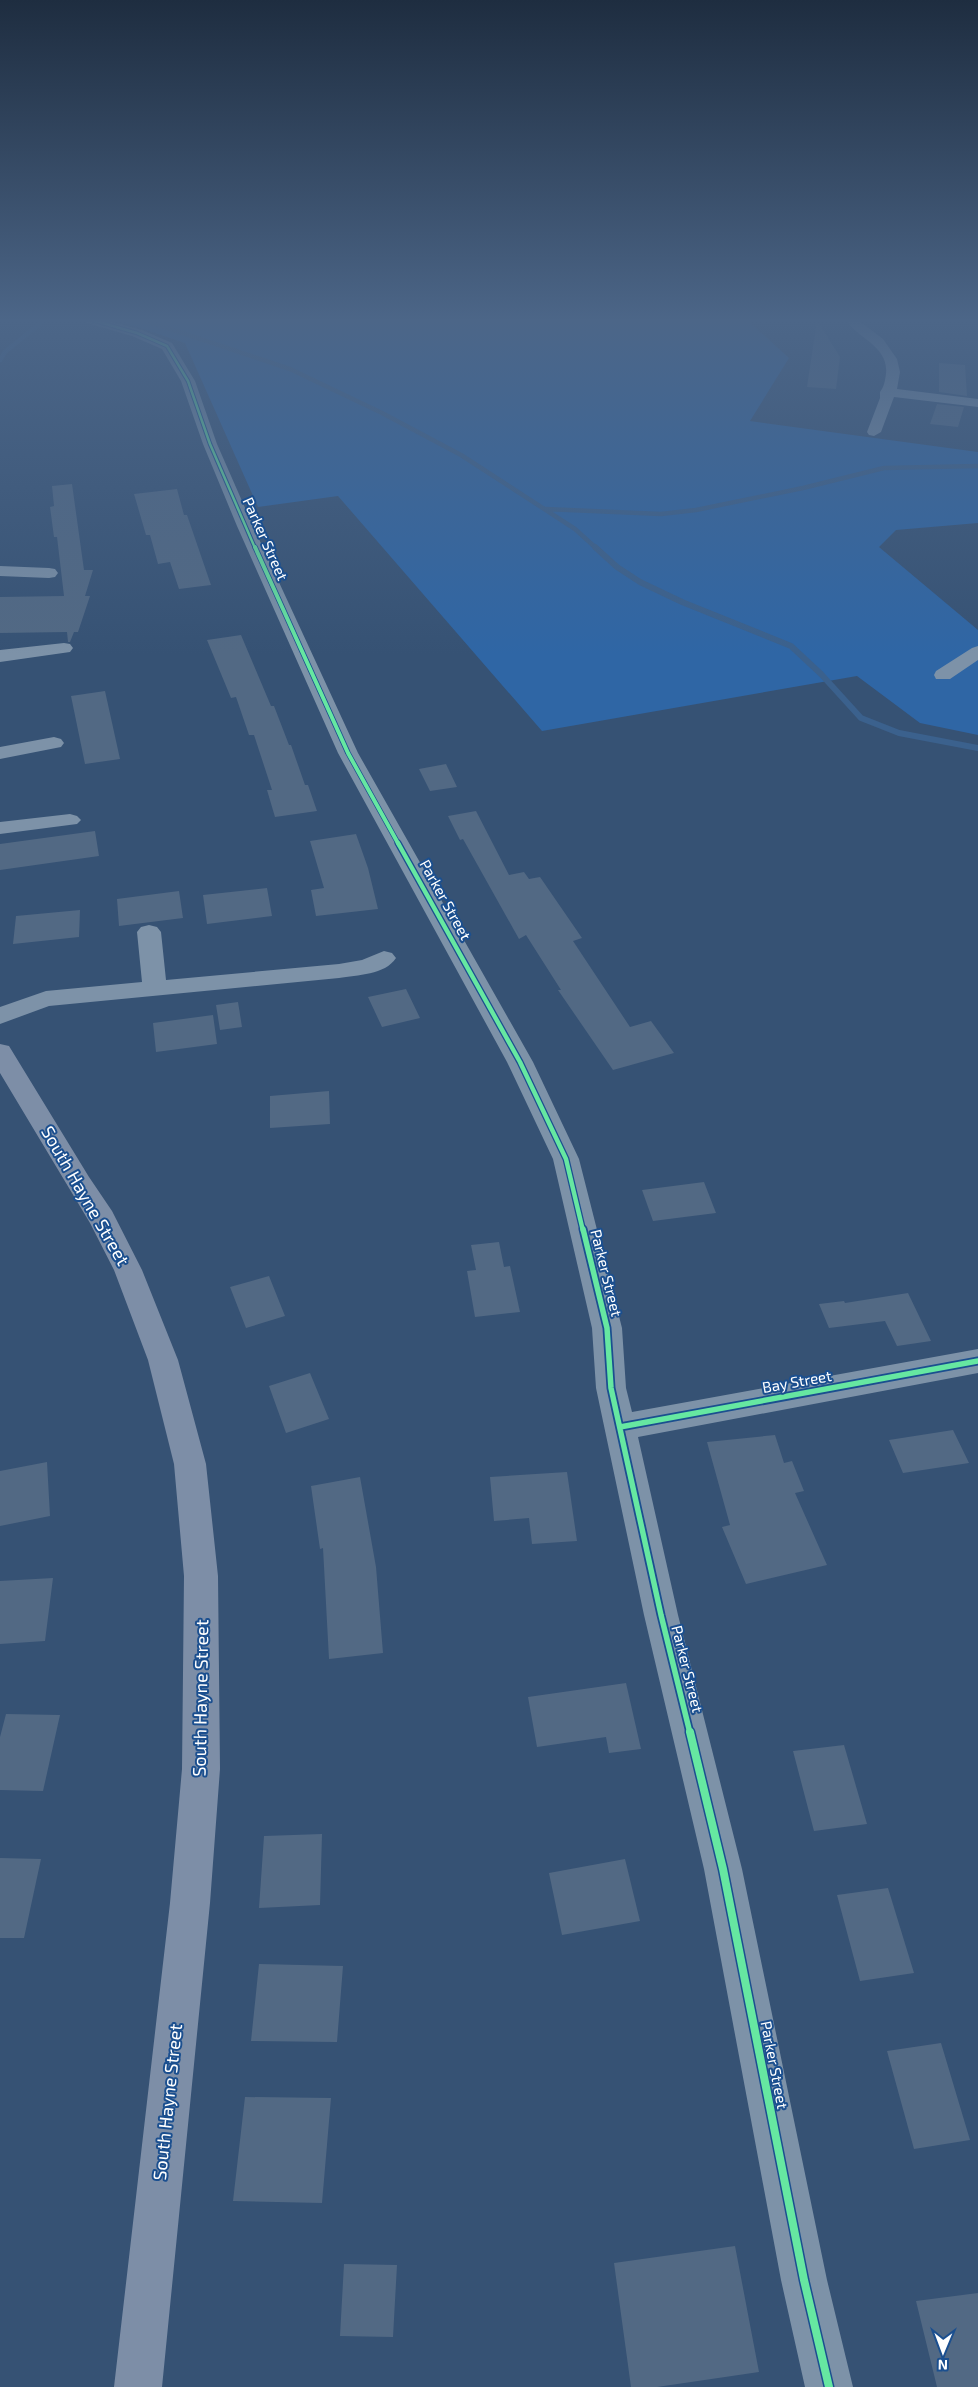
<svg xmlns="http://www.w3.org/2000/svg" width="978" height="2387" font-family="'Exo 2',sans-serif">
	<rect width="100%" height="100%" fill="#365274"/>
	<!-- green -->
	<path fill="#2f66a5" d="M116,320H747L789,358L750,421L978,452V523L896,530L879,547L978,630V735L920,723L857,676L542,731L338,496L258,507L185,343Z"/>
	<g fill="none" stroke-linecap="round" stroke-linejoin="round">
		<!-- stream-far1 -->
		<path stroke="#3b618d" stroke-width="4.5" d="M144,320L290,369L382,413L461,455L575,529L596,548
			M0,360L5,352L44,320
			M545,509L661,514L696,510L803,488L884,468L978,466"/>
		<!-- stream -->
		<path stroke="#3b618d" stroke-width="6" d="M595,547L617,567L640,582L682,602L791,646L821,674L861,718L899,733L978,748"/>
	</g>
	<!-- building -->
	<path fill="#526984" d="M817,320L840,357L836,389L807,387Z
		M939,363L965,365L967,396L939,392Z
		M937,404L964,407L958,427L930,424Z
		M72,484L84,570H93L85,596H90L78,632H74L70,642H68L67,632L0,633V597L64,596L57,537H54L50,507L54,506L52,486Z
		M177,489L184,515H187L211,585L179,589L170,562L158,564L150,535H146L134,494Z
		M241,635L271,706H274L289,745H291L305,785H308L317,811L275,817L267,790H272L254,735H249L236,697L231,698L207,640Z
		M105,691L120,759L85,764L71,696Z
		M446,764L457,787L430,791L419,769Z
		M476,811L509,875L524,872L529,879L540,877L582,938L573,941L630,1027L651,1021L674,1053L613,1070L558,990H561L526,935L519,939L463,839L460,840L448,816Z
		M95,831L99,856L0,870V844Z
		M356,834L368,868L378,909L316,916L311,890L324,888L310,841Z
		M267,888L272,916L207,924L203,895Z
		M179,891L183,918L119,926L117,899Z
		M80,910L79,937L13,944L16,916Z
		M406,989L420,1018L382,1027L368,997Z
		M238,1002L242,1027L220,1030L216,1005Z
		M213,1015L217,1044L156,1052L153,1023Z
		M329,1091L330,1124L270,1128V1096Z
		M704,1182L716,1213L653,1221L642,1190Z
		M499,1242L504,1267L510,1266L520,1312L475,1317L467,1271L476,1270L471,1245Z
		M269,1276L285,1316L246,1328L230,1287Z
		M908,1293L931,1341L897,1346L885,1321L829,1328L819,1304L844,1301L845,1303Z
		M310,1373L329,1419L286,1433L269,1386Z
		M953,1430L969,1463L903,1473L889,1440Z
		M775,1435L784,1463L792,1461L804,1491L795,1493L827,1565L746,1584L722,1527L730,1525L707,1442Z
		M47,1462L50,1516L0,1526V1471Z
		M567,1472L577,1541L532,1544L529,1518L494,1521L490,1477Z
		M360,1477L376,1567L383,1653L329,1659L323,1548L320,1549L311,1486Z
		M53,1578L45,1641L0,1644V1581Z
		M626,1683L641,1749L609,1753L606,1737L537,1747L528,1697Z
		M6,1714L60,1715L43,1791L0,1790V1737Z
		M844,1745L867,1824L814,1831L793,1751Z
		M322,1834L320,1905L259,1908L264,1836Z
		M0,1858L41,1859L24,1938H0Z
		M625,1859L640,1921L562,1935L549,1873Z
		M888,1888L914,1973L860,1981L837,1895Z
		M259,1964L343,1966L337,2042L251,2041Z
		M941,2043L970,2140L914,2149L887,2051Z
		M245,2097L331,2098L322,2203L233,2201Z
		M735,2246L759,2372L657,2387H631L614,2263Z
		M344,2264L397,2265L393,2337L340,2336Z
		M978,2293V2387H937L916,2301Z"/>
	<g fill="none" stroke-linecap="round" stroke-linejoin="round">
		<!-- minor -->
		<path fill="#7d92a8" fill-rule="evenodd" d="M86,320H105L142,330L172,343L195,381L217,444L253,526L358,753L533,1062L579,1159L622,1328L626,1388L632,1412L978,1349V1373L638,1437L678,1615L742,1869L827,2280L853,2387H805L781,2280L704,1869L644,1615L596,1388L592,1328L553,1159L507,1062L338,753L237,526L203,444L181,381L162,349L132,336L87,323Z
			M846,320H858L883,339L897,359L900,372L897,389L978,399V407L894,397L881,432L874,436L869,435L867,432L880,398V392C884,387 885,381 886,374C889,346 858,339 846,320Z
			M0,566L49,568L55,569L58,573L55,577L49,578L0,576Z
			M64,643L70,644L73,648L70,652L0,662V650Z
			M978,646V660L950,679H936L934,675L936,671L972,648Z
			M54,737L61,739L64,743L61,747L0,759V747Z
			M70,814L77,816L81,820L77,824L0,834V822Z
			M149,925L157,927L161,932L166,980L339,964L362,960L384,951L392,953L396,958C385,975 357,975 339,978L49,1006L0,1024V1007L46,991L142,982L137,932L141,927Z"/>
		<!-- major -->
		<path fill="#7d8ea7" fill-rule="evenodd" d="M0,1044L9,1046L89,1177L112,1211L142,1270L178,1360L206,1464L218,1576L220,1769L210,1903L162,2387H114L170,1903L182,1769L184,1576L174,1464L148,1360L114,1270L90,1223L0,1073Z"/>
		<!-- cycleway-far4 casing -->
		<g stroke="#1b4f8f" stroke-width="4.5">
			<path id="cycleway-far4" d="M92,320L137,333L167,346L188,381L210,444L255,548"/>
		</g>
		<!-- cycleway-far3 casing -->
		<g stroke="#1b4f8f" stroke-width="5.5">
			<path id="cycleway-far3" d="M255,547L348,753L399,845"/>
		</g>
		<!-- cycleway-far2 casing -->
		<g stroke="#1b4f8f" stroke-width="7">
			<path id="cycleway-far2" d="M398,843L520,1062L566,1159L583,1231"/>
		</g>
		<!-- cycleway-far1 casing -->
		<g stroke="#1b4f8f" stroke-width="9">
			<path id="cycleway-far1" d="M583,1229L607,1328L611,1388L661,1615L690,1733
				M620,1427L978,1361"/>
		</g>
		<!-- cycleway casing -->
		<g stroke="#1b4f8f" stroke-width="11">
			<path id="cycleway" d="M690,1732L723,1869L804,2280L829,2387"/>
		</g>
		<!-- cycleway-far4 -->
		<use href="#cycleway-far4" stroke="#66e7a1" stroke-width="2.5"/>
		<!-- cycleway-far3 -->
		<use href="#cycleway-far3" stroke="#66e7a1" stroke-width="4"/>
		<!-- cycleway-far2 -->
		<use href="#cycleway-far2" stroke="#66e7a1" stroke-width="4.5"/>
		<!-- cycleway-far1 -->
		<use href="#cycleway-far1" stroke="#66e7a1" stroke-width="5.5"/>
		<!-- cycleway -->
		<use href="#cycleway" stroke="#66e7a1" stroke-width="8"/>
	</g>
	<!-- sky -->
	<linearGradient id="sky" x2="0" y2="1"><stop stop-color="#1e2d40"/><stop offset="0.49" stop-color="#4c6688"/><stop offset="1" stop-color="#4c6688" stop-opacity="0"/></linearGradient>
	<rect width="978" height="654" fill="url(#sky)"/>
	<g text-anchor="middle" stroke-width="4" stroke-linejoin="round" paint-order="stroke">
		<!-- street labels -->
		<g font-size="15" fill="#fff" stroke="#1b4f8f">
			<text transform="translate(265 539) rotate(66)" y="5">Parker Street</text>
			<text transform="translate(445 900) rotate(61)" y="5">Parker Street</text>
			<text transform="translate(606 1273) rotate(76)" y="5">Parker Street</text>
			<text transform="translate(797 1382) rotate(-10)" y="5">Bay Street</text>
			<text transform="translate(687 1669) rotate(76)" y="5">Parker Street</text>
			<text transform="translate(774 2065) rotate(79)" y="5">Parker Street</text>
		</g>
		<!-- near-street labels -->
		<g font-size="18" fill="#fff" stroke="#1b4f8f">
			<text transform="translate(85 1196) rotate(60)" y="6">South Hayne Street</text>
			<text transform="translate(201 1698) rotate(-89)" y="6">South Hayne Street</text>
			<text transform="translate(168 2102) rotate(-84)" y="6">South Hayne Street</text>
		</g>
	</g>
	<!-- north arrow -->
	<g transform="translate(943 2352) rotate(181)" stroke="#1b4f8f" stroke-width="4" paint-order="stroke">
	<path d="M0-4L9 19L0 12L-9 19Z" fill="#ffffff"/>
	<text y="-8" font-size="14" font-weight="bold" text-anchor="middle" fill="#ffffff">N</text>
	</g>
</svg>
